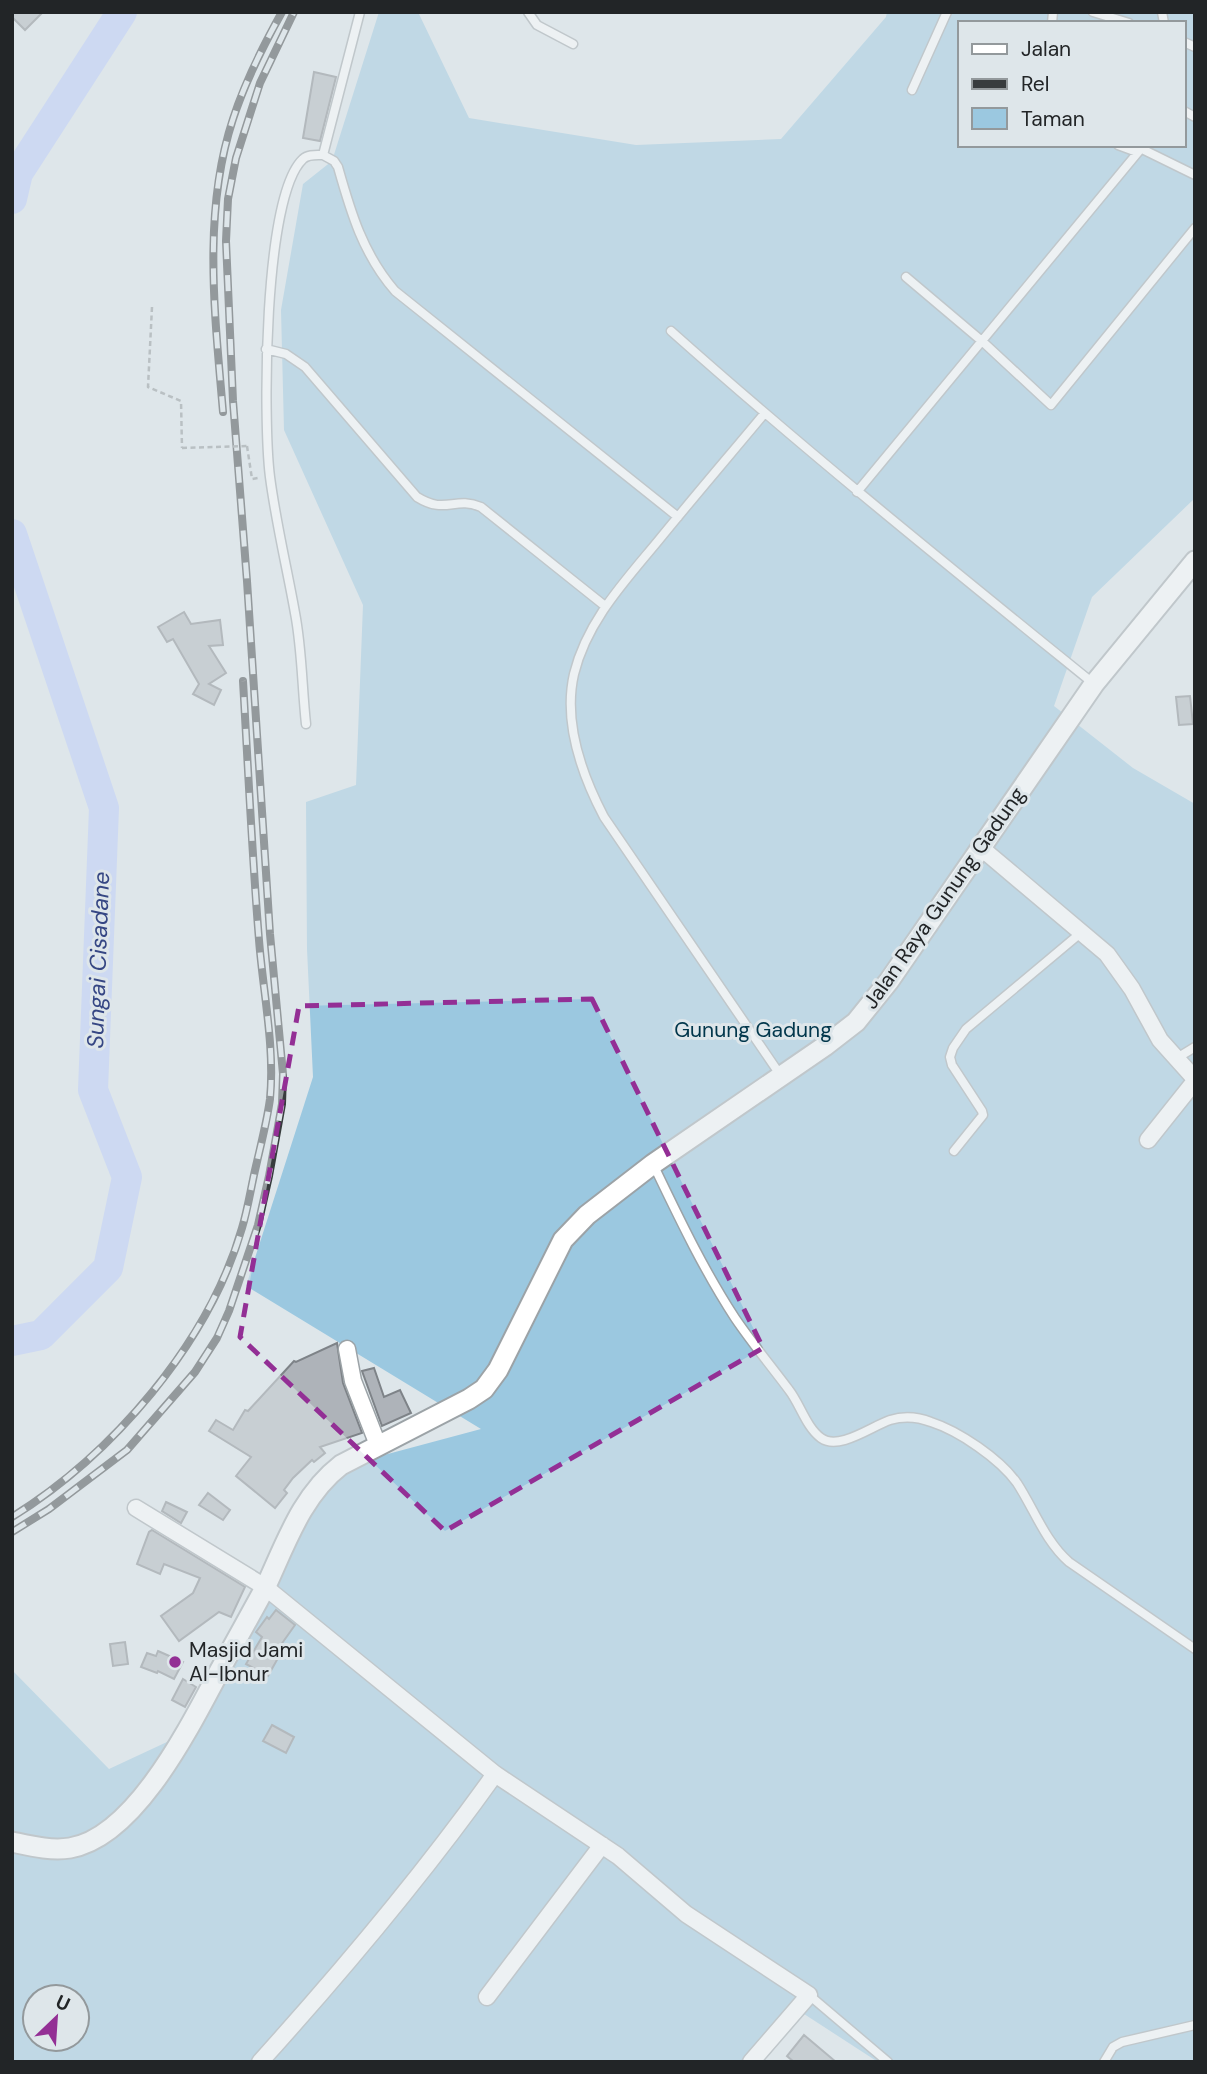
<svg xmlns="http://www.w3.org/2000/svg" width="1207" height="2074" font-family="'DM Sans',sans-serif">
	<rect width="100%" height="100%" fill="#dee6ea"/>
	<!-- green -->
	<path fill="#9bc8e0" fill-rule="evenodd" d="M379,12H418L469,118L636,145L781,139L886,17L887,12H1195V498L1092,597L1054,706L1133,768L1195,804V2062H878L801,2012L752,2062H12V1670L109,1769L182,1735L280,1553L343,1466L481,1429L246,1286L313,1077L307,949L306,802L356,785L363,605L284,430L281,310L303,184L332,161ZM960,23H1184V145H960ZM35,1997H77V2039H35Z"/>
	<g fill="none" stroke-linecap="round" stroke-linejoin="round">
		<!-- river -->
		<path stroke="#b8cafd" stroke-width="30" d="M12,199L18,173L122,12
			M12,534L104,808L93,1090L127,1177L108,1268L41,1335L12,1341"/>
	</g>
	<!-- building -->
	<path fill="#aeb3b9" stroke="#7e8388" stroke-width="2" d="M12,12H43L25,30L12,17Z
		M314,72L336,77L320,141L303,138Z
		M184,612L191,624L220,620L223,645L209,646L226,673L209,684L221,690L214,705L193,694L199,684L173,639L167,642L158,627Z
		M1190,696L1193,724L1179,725L1176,697Z
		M337,1343L343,1383L362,1433L320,1447L325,1453L314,1462L312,1460L293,1478L284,1490L287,1493L275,1508L236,1476L251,1457L209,1431L216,1420L233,1430L245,1410L248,1411L294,1361L296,1362Z
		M374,1368L384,1397L400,1390L411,1413L382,1426L362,1371Z
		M208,1493L230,1510L223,1520L199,1505Z
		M166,1502L187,1512L181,1523L162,1511Z
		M152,1530L245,1587L231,1617L219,1612L179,1641L161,1616L193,1593L200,1578L164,1564L160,1574L137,1564L149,1532Z
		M276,1610L295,1625L273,1656L278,1658L268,1676L246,1664L262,1637L256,1632L267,1617L269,1619Z
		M125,1642L128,1664L113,1666L110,1644Z
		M158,1651L183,1662L174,1679L158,1671L157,1673L141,1667L147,1653L156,1656Z
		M183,1679L196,1687L185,1707L172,1700Z
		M272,1725L294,1737L286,1753L263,1741Z
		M804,2035L836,2062H794L787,2056Z"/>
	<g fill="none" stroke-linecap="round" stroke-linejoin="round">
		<!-- service casing -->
		<g stroke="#9ca3a7" stroke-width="11">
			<path id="service" d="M360,12L323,155L334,161L338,167C351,213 363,254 395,291L678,517
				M528,12L537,25L573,44
				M1093,12L1129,23
				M1162,12L1164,23
				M1052,23L1053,12
				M1184,42L1195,47
				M912,90L947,12
				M1184,111L1195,117
				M1118,145L1137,152
				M1142,149L1195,175
				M906,277L983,342L1051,405L1195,228
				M671,331C808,453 951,568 1094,684
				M266,349L286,354L305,367L417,497C446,515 454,496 481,507L605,606
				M764,414C729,456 693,498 658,541C625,581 587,621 574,674C563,722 582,775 604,817L781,1076
				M857,492L1144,145
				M306,724C302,687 302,649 295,613C287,568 276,523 270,477C263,422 263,196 303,159C308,154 316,155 323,155
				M1177,1058L1195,1047
				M954,1151L983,1115L982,1111L952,1065L950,1057L953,1048L966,1029L1083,931
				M653,1164C678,1216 703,1269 735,1318C752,1343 771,1366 789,1390C800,1404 806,1427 821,1438C839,1451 872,1426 890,1420C903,1416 918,1417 931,1422C959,1431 1000,1459 1017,1483C1034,1509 1045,1541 1069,1562L1195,1649
				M809,1995L888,2062
				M1104,2062L1113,2047L1122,2042L1195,2025"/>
		</g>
		<!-- minor casing -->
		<g stroke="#9ca3a7" stroke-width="19">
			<path id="minor" d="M980,847L1107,954L1132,989L1160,1040L1195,1079
				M1148,1140L1195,1081
				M347,1349L353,1381L378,1445
				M136,1508L265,1587L495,1774L618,1856L686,1914L809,1995L751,2062
				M487,1997L602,1845
				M260,2062C343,1970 423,1875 495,1774"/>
		</g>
		<!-- tertiary casing -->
		<g stroke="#9ca3a7" stroke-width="23">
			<path id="tertiary" d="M12,1842C31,1846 51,1851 70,1848C136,1837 191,1724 220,1670C235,1642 251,1614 266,1586C286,1543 302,1495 341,1465L469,1399L484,1389L498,1370L563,1240L587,1215L653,1164L825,1046L856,1022L889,981L1094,684L1195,561"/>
		</g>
		<!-- path -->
		<path stroke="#8d9396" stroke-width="2.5" stroke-dasharray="5 3.5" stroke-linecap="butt" d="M152,307L148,387L181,401L182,448
			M247,446L252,479L258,478"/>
		<!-- service -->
		<use href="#service" stroke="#fff" stroke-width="8"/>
		<!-- minor -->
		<use href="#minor" stroke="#fff" stroke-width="16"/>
		<!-- tertiary -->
		<use href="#tertiary" stroke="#fff" stroke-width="19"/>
		<!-- rail casing -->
		<g stroke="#383c3e" stroke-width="8">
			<path id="rail" d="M223,412C215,316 202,213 233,119C245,82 263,46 282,12
				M12,1517C112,1455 209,1343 242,1228C248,1208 251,1187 256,1166C261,1144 267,1121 270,1099C275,1047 263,992 259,940C252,854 248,767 243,681
				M12,1532L49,1509L127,1450L195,1372L217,1338L229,1311L258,1225L269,1176L282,1104L283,1074L270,934L247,581L233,401L226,241L228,199L236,158L260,83L294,12"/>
		</g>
		<!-- rail -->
		<use href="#rail" stroke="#dee6ea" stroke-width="5" stroke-dasharray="16" stroke-linecap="butt"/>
		<!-- path-bridge -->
		<path stroke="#8d9396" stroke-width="2.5" stroke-dasharray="5 3.5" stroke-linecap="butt" d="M182,448L247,446"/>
	</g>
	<!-- marked area -->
	<path d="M0 0H1207V2074H0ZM592,999L763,1348L445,1531L240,1337L299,1006Z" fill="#dee6ea" fill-opacity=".55" fill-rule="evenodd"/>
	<path fill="none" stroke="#932f95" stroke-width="5" stroke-dasharray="14 9" stroke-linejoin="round" d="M592,999L763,1348L445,1531L240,1337L299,1006Z"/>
	<!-- markers -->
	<circle fill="#932f95" stroke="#dee6ea" stroke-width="2.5" cx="175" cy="1662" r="7"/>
	<g text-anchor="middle" stroke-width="6" stroke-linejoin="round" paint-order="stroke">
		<!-- street labels -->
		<g font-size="21" fill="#222527" stroke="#dee6ea">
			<text transform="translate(944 898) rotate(-55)" y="7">Jalan Raya Gunung Gadung</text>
		</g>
		<!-- park labels -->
		<g font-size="21" fill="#01364b" stroke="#dee6ea">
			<text x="753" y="1037">Gunung Gadung</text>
		</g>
		<!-- poi labels -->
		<g font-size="21" fill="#222527" stroke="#dee6ea" text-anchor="start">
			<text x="189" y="1657">Masjid Jami<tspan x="189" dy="24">Al-Ibnur</tspan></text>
		</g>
		<!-- water labels -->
		<g font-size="23" font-style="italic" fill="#364784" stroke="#dee6ea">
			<text transform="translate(98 960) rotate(-88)" y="8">Sungai Cisadane</text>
		</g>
	</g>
	<!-- border -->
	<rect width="1207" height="2074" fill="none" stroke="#222527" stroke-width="28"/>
	<!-- legend -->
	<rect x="958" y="21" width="228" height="126" fill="#dee6ea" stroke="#93999c" stroke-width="2"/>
	<rect x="972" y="44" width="35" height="10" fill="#ffffff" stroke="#93999c" stroke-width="2"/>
	<text x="1021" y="56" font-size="21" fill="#222527">Jalan</text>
	<rect x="972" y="79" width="35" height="10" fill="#383c3e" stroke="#93999c" stroke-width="2"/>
	<text x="1021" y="91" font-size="21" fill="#222527">Rel</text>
	<rect x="972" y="108" width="35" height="21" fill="#9bc8e0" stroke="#93999c" stroke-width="2"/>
	<text x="1021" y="126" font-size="21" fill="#222527">Taman</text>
	<!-- north arrow -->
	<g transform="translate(56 2018) rotate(25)"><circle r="33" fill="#dee6ea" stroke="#93999c" stroke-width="2"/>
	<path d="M0-5L12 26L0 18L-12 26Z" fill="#932f95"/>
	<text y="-10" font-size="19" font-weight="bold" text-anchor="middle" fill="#222527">U</text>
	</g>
</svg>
